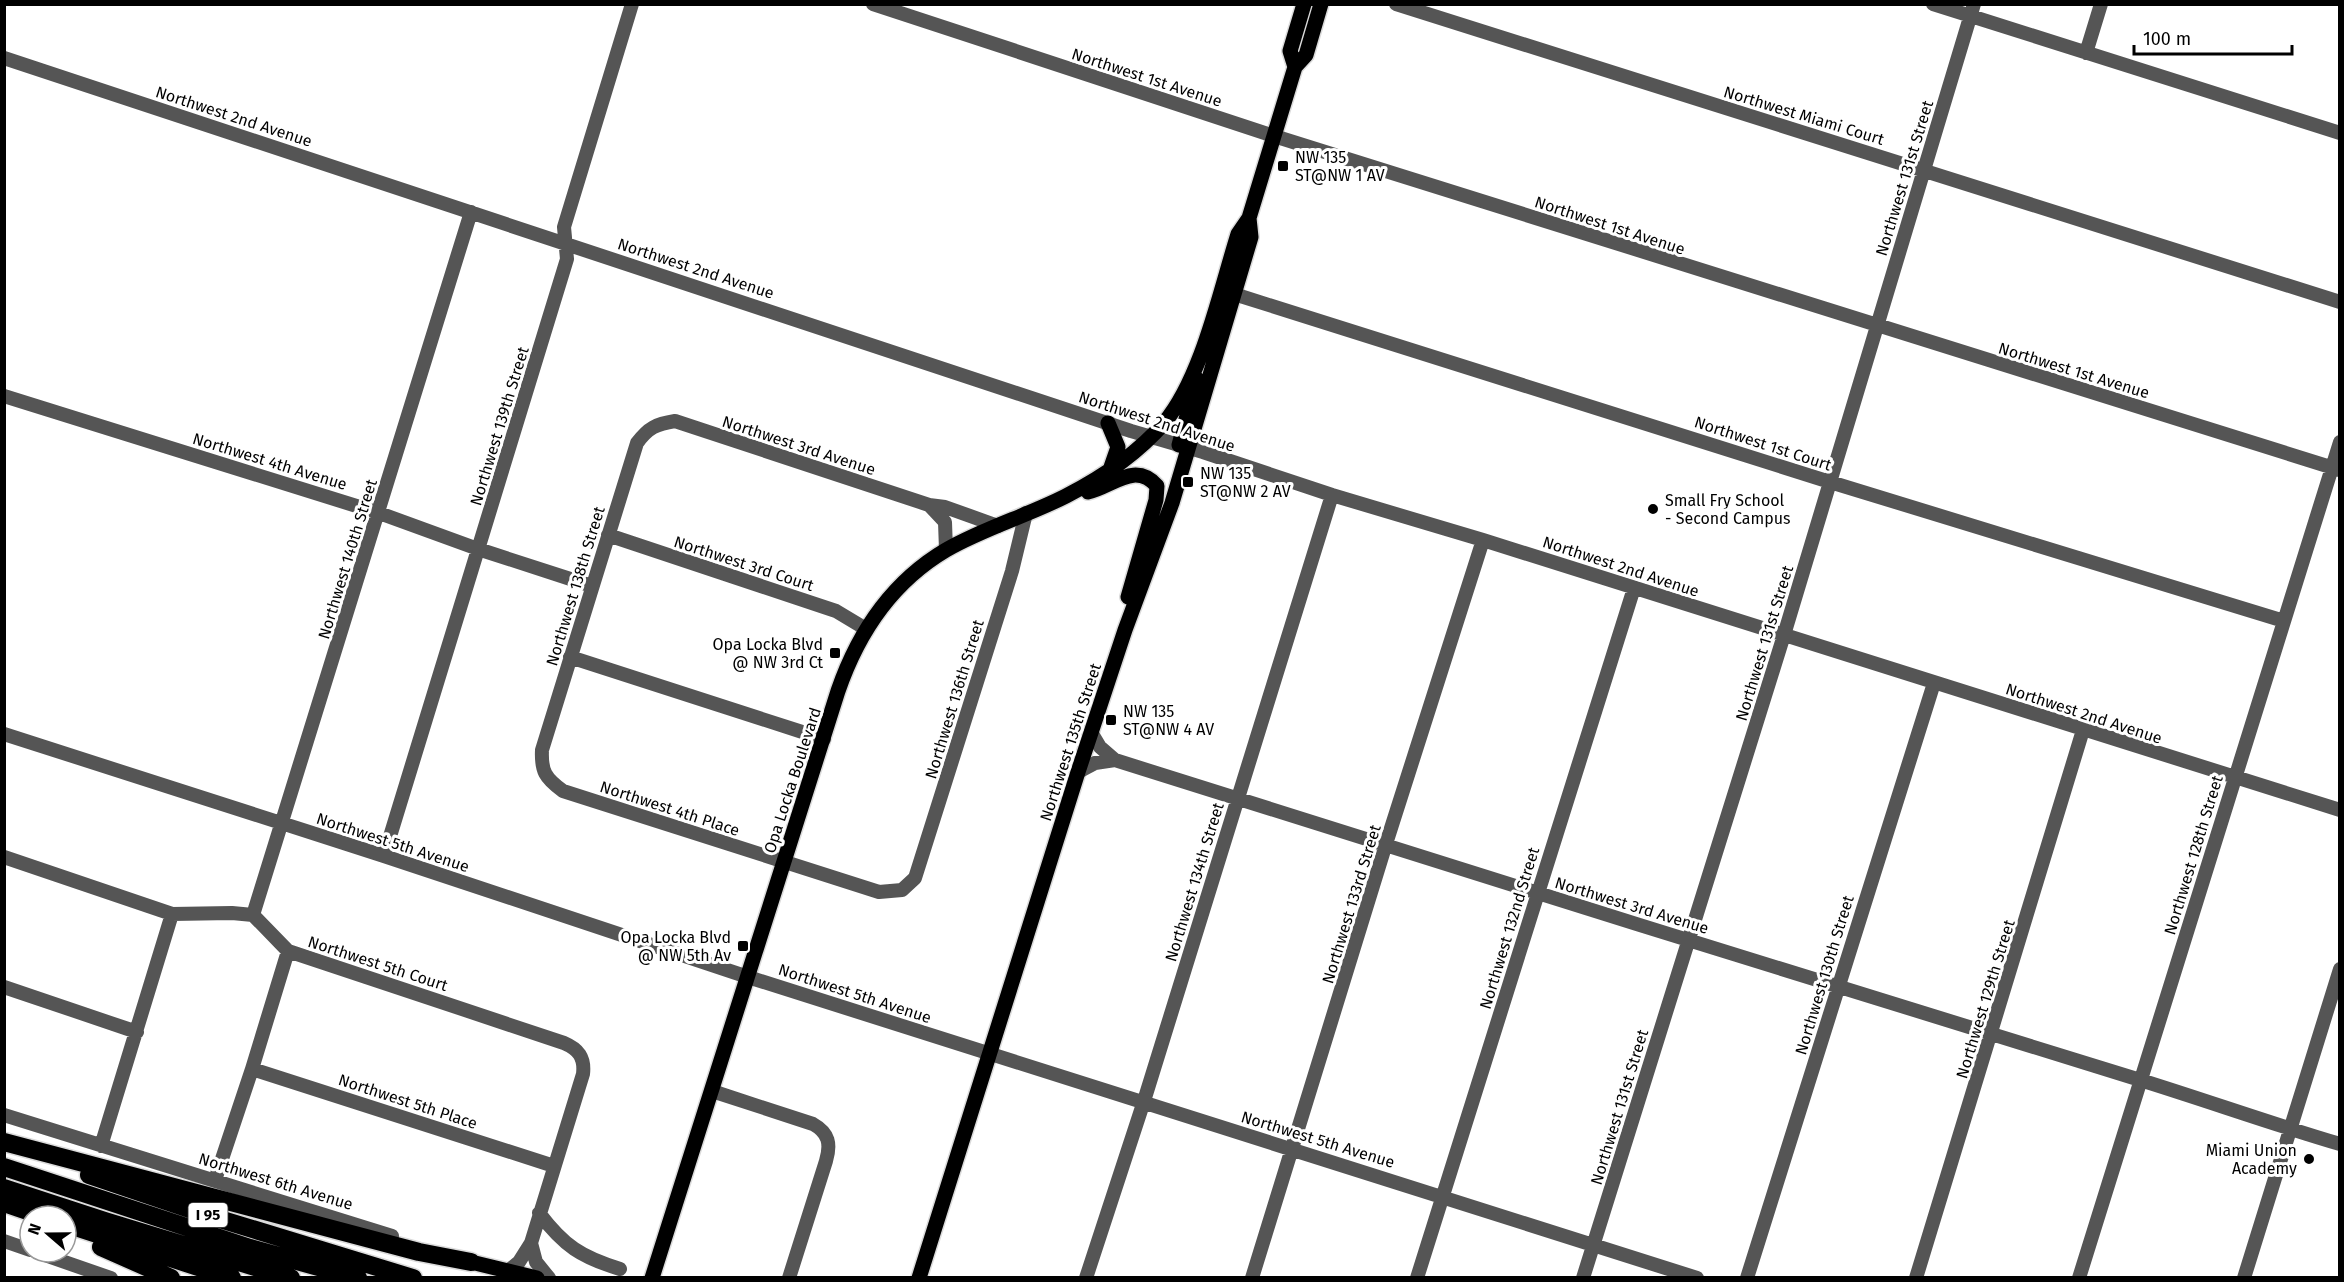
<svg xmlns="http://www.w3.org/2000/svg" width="2344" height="1282" font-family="'Fira Sans',sans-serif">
	<rect width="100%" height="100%" fill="#fff"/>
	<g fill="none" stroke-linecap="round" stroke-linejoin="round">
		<!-- major casing -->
		<g stroke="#dbdbdb" stroke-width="18">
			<path id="major" d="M1295,67L1290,51L1304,4
				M1108,423L1118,447L1110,470
				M1179,445L1197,379
				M1088,492C1113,486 1135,461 1157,486L1156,500L1128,597
				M471,1262L537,1278
				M652,1278L838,691C858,633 892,582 946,550C984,528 1027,516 1066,496C1103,477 1137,454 1164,423C1202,378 1220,291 1238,234L1249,218L1295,67L1306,55L1321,4
				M919,1278L1078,772L1125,630L1172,503L1251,237L1249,218"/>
		</g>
		<!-- highway casing -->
		<g stroke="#dbdbdb" stroke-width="21">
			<path id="highway" d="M4,1142L419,1252L471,1262
				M4,1167L250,1248L358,1278
				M89,1175L213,1217L413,1278
				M4,1188L105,1221L291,1278
				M4,1203L42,1216
				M66,1224L232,1278
				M101,1247L171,1278"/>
		</g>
		<!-- minor -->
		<path stroke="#555" stroke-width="14" d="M873,4L1274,136L2340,470
			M1396,4L2340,302
			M1933,4L2340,133
			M2086,53L2101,4
			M4,58L1131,431L1203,452L1332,495L1483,540L2340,810
			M1234,294L1830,482L2284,621
			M4,396L379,513L478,549L592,586
			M929,505L945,522L946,550
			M998,526L945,507L929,505L675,421C656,424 648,428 637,443L542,750C541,771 545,778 563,791L879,892L902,890L915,878L1012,571L1026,513
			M608,535L836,611L866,629
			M570,657L824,739
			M1091,732L1100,747L1115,760C1455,867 1796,975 2137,1079C2205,1100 2272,1124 2340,1144
			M4,734L384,856L748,977L1697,1278
			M1078,772L1095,763L1115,760
			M384,856L567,259L564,227L632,4
			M4,857L172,914L232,913L253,915L288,951L564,1043C578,1049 585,1057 583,1074L531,1243L519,1262L508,1271
			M253,915L471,212
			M4,987L137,1032
			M252,1069L554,1166
			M712,1091L813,1124C829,1133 831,1144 826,1161L789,1278
			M4,1115L392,1236
			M101,1146L172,914
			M215,1180L252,1069L288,951
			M539,1213C564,1246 581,1257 620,1269
			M4,1241L30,1250
			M531,1243L536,1262L549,1278
			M36,1252L111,1278
			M1086,1278L1144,1101L1332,495
			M1252,1278L1385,847L1483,540
			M1417,1278L1634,588
			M1583,1278L1784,635L1974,4
			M1747,1278L1934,683
			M1916,1278L2083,730
			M2079,1278L2340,442
			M2244,1278L2340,969"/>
		<!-- major -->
		<use href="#major" stroke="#000" stroke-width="15"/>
		<!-- highway -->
		<use href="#highway" stroke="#000" stroke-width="18"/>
	</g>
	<!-- markers -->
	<g fill="#000" stroke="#fff" stroke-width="2">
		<rect x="1277" y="160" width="12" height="12" rx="3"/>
		<rect x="1182" y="476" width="12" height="12" rx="3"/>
		<circle cx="1653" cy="509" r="6"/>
		<rect x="829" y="647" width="12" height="12" rx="3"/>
		<rect x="1105" y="714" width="12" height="12" rx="3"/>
		<rect x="737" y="940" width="12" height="12" rx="3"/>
		<circle cx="2309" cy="1159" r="6"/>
	</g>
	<g text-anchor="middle" stroke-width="6" stroke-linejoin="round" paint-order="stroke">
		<!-- shield labels -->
		<rect fill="#fff" stroke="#4c4c4c" stroke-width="1.5" x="188.5" y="1203" width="39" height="24" rx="4.5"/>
		<g font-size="15" font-weight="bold" fill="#000">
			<text x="208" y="1220">I 95</text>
		</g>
		<!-- street labels -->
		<g font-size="16" fill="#000" stroke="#fff">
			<text transform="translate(1147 77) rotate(18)" y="6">Northwest 1st Avenue</text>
			<text transform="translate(1804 115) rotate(17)" y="6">Northwest Miami Court</text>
			<text transform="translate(234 116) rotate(18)" y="6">Northwest 2nd Avenue</text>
			<text transform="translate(1904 178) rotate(-73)" y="6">Northwest 131st Street</text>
			<text transform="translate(1610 225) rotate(18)" y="6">Northwest 1st Avenue</text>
			<text transform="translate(696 268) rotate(18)" y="6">Northwest 2nd Avenue</text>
			<text transform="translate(2074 370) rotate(17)" y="6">Northwest 1st Avenue</text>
			<text transform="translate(1157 421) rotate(18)" y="6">Northwest 2nd Avenue</text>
			<text transform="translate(499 426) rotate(-73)" y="6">Northwest 139th Street</text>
			<text transform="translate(1763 443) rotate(18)" y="6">Northwest 1st Court</text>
			<text transform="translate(799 445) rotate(18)" y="6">Northwest 3rd Avenue</text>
			<text transform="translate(270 461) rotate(17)" y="6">Northwest 4th Avenue</text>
			<text transform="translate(347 559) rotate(-73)" y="6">Northwest 140th Street</text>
			<text transform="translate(744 563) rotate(18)" y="6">Northwest 3rd Court</text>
			<text transform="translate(1621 566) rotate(18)" y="6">Northwest 2nd Avenue</text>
			<text transform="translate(575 586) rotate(-73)" y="6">Northwest 138th Street</text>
			<text transform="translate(1764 643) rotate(-73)" y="6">Northwest 131st Street</text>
			<text transform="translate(954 699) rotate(-73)" y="6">Northwest 136th Street</text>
			<text transform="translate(2084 713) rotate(18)" y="6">Northwest 2nd Avenue</text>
			<text transform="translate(1070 742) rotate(-72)" y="6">Northwest 135th Street</text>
			<text transform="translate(792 780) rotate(-72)" y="6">Opa Locka Boulevard</text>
			<text transform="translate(670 808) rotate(18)" y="6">Northwest 4th Place</text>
			<text transform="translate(393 842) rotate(18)" y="6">Northwest 5th Avenue</text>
			<text transform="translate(2193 855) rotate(-73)" y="6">Northwest 128th Street</text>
			<text transform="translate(1194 882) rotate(-73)" y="6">Northwest 134th Street</text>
			<text transform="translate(1351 904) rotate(-73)" y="6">Northwest 133rd Street</text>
			<text transform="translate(1632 905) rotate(17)" y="6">Northwest 3rd Avenue</text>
			<text transform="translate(1509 928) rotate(-73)" y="6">Northwest 132nd Street</text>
			<text transform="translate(378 963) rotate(18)" y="6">Northwest 5th Court</text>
			<text transform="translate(1824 975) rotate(-73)" y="6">Northwest 130th Street</text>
			<text transform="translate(855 993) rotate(18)" y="6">Northwest 5th Avenue</text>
			<text transform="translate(1985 999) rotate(-73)" y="6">Northwest 129th Street</text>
			<text transform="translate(408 1101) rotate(18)" y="6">Northwest 5th Place</text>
			<text transform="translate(1619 1107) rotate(-73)" y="6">Northwest 131st Street</text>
			<text transform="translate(1318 1139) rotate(17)" y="6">Northwest 5th Avenue</text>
			<text transform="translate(276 1181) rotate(17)" y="6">Northwest 6th Avenue</text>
		</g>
		<!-- poi labels -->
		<g font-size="16" fill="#000" stroke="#fff" text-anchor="start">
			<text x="1295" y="163">NW 135<tspan x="1295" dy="18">ST@NW 1 AV</tspan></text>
			<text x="1200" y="479">NW 135<tspan x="1200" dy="18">ST@NW 2 AV</tspan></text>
			<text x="1665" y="506">Small Fry School<tspan x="1665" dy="18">- Second Campus</tspan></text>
			<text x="823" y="650" text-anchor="end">Opa Locka Blvd<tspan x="823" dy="18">@ NW 3rd Ct</tspan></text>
			<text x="1123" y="717">NW 135<tspan x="1123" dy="18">ST@NW 4 AV</tspan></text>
			<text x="731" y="943" text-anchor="end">Opa Locka Blvd<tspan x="731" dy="18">@ NW 5th Av</tspan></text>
			<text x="2297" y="1156" text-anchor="end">Miami Union<tspan x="2297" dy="18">Academy</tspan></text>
		</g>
	</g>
	<!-- border -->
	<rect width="2344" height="1282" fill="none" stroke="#000000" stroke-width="12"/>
	<!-- north arrow -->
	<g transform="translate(48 1234) rotate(290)"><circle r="28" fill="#ffffff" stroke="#999999" stroke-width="1.5"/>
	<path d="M0-4.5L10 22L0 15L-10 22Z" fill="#000000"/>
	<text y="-9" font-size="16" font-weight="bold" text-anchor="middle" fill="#000000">N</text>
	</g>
	<!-- scale -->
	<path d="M2134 45v9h158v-9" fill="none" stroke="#000000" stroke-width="3"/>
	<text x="2143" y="45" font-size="18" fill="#000000" stroke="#ffffff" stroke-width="4.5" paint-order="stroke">100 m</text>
</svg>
